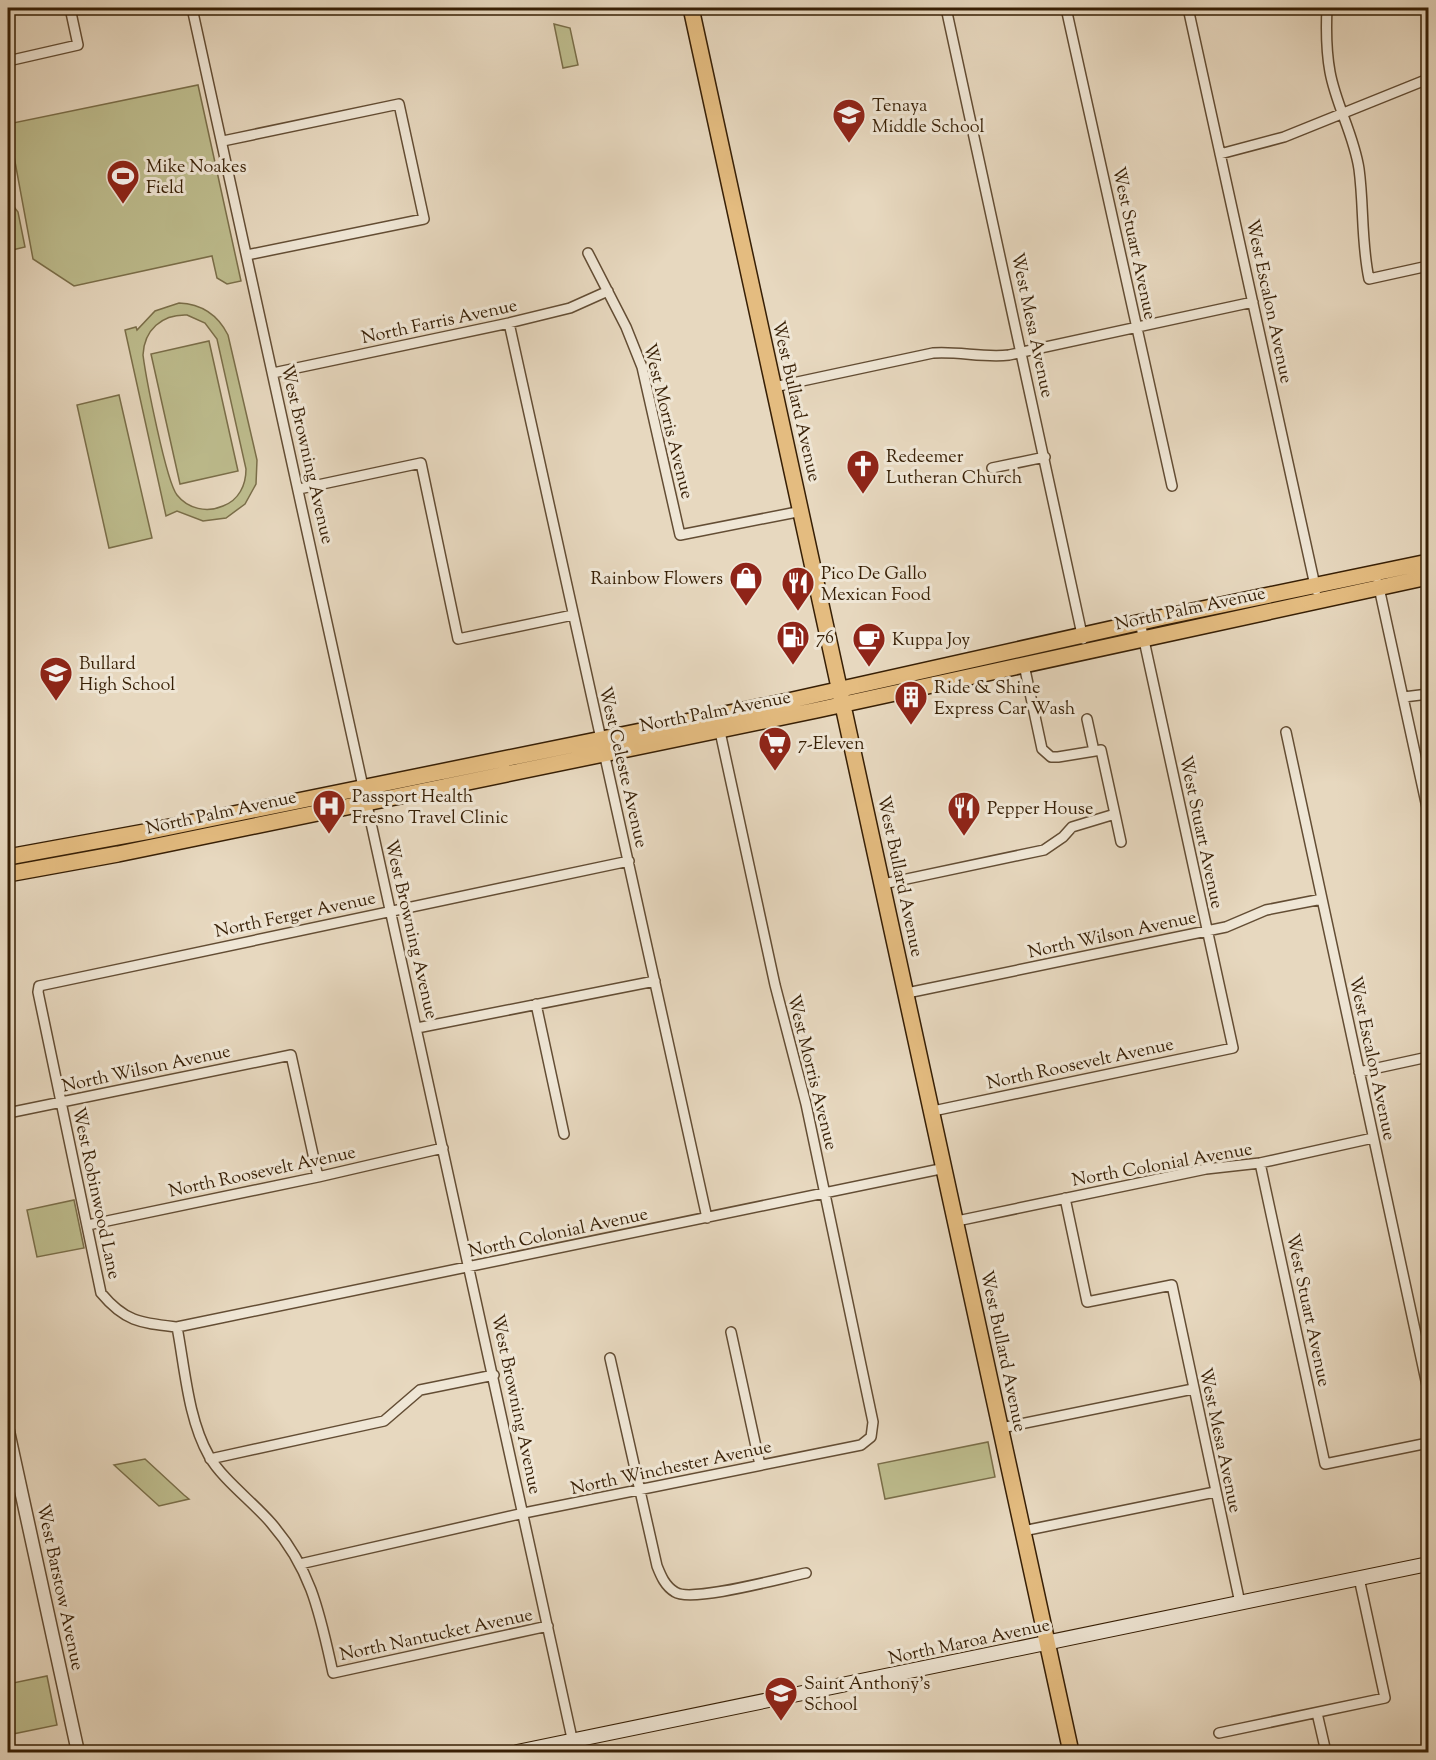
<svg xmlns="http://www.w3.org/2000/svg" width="1436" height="1760" font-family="'Sorts Mill Goudy',serif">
	<rect width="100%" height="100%" fill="#e7d8bf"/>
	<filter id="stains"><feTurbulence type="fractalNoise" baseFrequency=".00333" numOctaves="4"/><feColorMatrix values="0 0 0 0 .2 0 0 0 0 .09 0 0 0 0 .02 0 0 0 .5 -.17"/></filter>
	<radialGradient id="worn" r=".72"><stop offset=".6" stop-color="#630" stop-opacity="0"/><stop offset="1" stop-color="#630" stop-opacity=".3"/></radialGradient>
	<!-- green -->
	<path fill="#bdbc8d" stroke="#7a6e49" stroke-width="1.5" fill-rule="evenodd" d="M554,24L570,28L578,65L563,68Z
		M198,85L241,281L227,284L217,278L212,256L74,286L33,259L8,124Z
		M8,199L18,212L25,247L8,251Z
		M179,303C202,304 218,315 228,335L257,460L256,484L245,504L226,518L203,521L177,511L166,516L125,330L136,327L137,330L155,311ZM187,315L205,323L217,339L246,469C246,485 239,500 223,506C207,513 188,509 177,495C166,481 146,378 143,355C144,330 162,314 187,315Z
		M209,341L238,471L180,484L151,354Z
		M119,395L152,538L109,548L77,405Z
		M74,1200L84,1248L37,1257L27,1210Z
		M988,1442L995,1477L885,1499L878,1464Z
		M145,1459L184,1495L189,1499L159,1506L114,1465Z
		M47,1676L57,1725L8,1735V1684Z"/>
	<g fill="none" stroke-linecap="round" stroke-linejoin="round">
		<!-- minor casing -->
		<g stroke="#634d34" stroke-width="12">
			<path id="minor" d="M192,8L575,1752
				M566,8L567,9
				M946,8L1083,639
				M1066,8L1172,486
				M1188,8L1316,590
				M1327,8C1326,29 1326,50 1330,72C1336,105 1354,135 1359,169C1364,206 1361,241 1369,279L1428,266
				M8,61L78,45L70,8
				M223,141L399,104L424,219L247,255
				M1220,154L1284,137L1428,79
				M588,253L626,327L642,367L680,535L802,511
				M509,323L707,1218
				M273,373L509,323L570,308L608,291
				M774,387L933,353C959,351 983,358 1009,355L1253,302
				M992,468L1045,457
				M299,489L421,463L458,639L573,615
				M1378,583L1428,812
				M1404,697L1428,694
				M1087,719L1094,751
				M1286,732L1428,1390
				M1115,814L1121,842
				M629,861L39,986L38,992L101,1293C125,1322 141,1323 177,1327L945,1168
				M883,884L1044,850L1063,837L1072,827L1115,814L1101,750L1058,757H1051L1042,749L1024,665
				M907,993L1226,927L1266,910L1322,899
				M536,1004L564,1134
				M417,1028L655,981
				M1359,1072L1428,1057
				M933,1111L1233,1048L1140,622
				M8,1113L291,1055L318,1177
				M1260,1163L1325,1464L1428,1443
				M1065,1198L1087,1302L1172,1285L1240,1603
				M957,1221L1206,1169L1260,1163L1373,1138
				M88,1225L318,1177L443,1148
				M177,1327C185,1369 188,1419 209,1456C222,1479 253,1502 271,1523C312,1570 320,1615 333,1673L548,1626
				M731,1332L760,1465
				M610,1358L657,1566C661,1576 665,1586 675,1592C691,1603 782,1578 806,1573
				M1001,1428L1193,1389
				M210,1459L384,1421L420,1390L494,1375
				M1023,1531L1215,1492
				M300,1564L524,1513L861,1445L871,1437L873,1422L806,1104L775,985L719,727
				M1317,1713L1326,1752
				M1219,1733L1385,1698L1359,1578"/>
		</g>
		<!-- tertiary casing -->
		<g stroke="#634d34" stroke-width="15">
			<path id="tertiary" d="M8,1431L78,1752"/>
		</g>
		<!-- secondary casing -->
		<g stroke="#371f05" stroke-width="16">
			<path id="secondary" d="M517,1752L1428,1564"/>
		</g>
		<!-- primary casing -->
		<g stroke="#371f05" stroke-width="18">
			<path id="primary" d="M691,8L1071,1752
				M8,857L150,831L779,703L1164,617L1428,562
				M8,874L118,854L817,710L1428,577"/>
		</g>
		<!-- minor -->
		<use href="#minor" stroke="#efe6d5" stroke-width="9"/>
		<!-- tertiary -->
		<use href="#tertiary" stroke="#efe6d5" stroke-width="12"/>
		<!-- secondary -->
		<use href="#secondary" stroke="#efe6d5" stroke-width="14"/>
		<!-- primary -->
		<use href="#primary" stroke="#e4bc80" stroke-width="15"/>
	</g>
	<!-- icons -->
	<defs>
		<g id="school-pin" transform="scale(1.725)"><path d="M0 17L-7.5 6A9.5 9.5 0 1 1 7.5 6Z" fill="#8f2418" stroke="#efe6d5"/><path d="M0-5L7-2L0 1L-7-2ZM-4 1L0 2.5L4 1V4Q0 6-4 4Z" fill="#fff"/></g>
		<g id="stadium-pin" transform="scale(1.725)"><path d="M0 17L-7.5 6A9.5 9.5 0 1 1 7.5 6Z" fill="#8f2418" stroke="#efe6d5"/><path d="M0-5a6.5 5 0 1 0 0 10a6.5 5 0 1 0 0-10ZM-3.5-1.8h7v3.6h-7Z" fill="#fff"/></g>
		<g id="church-pin" transform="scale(1.725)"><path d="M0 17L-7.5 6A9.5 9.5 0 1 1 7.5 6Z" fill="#8f2418" stroke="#efe6d5"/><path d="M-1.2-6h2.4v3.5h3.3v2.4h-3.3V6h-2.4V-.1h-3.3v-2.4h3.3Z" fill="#fff"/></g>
		<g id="shop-pin" transform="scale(1.725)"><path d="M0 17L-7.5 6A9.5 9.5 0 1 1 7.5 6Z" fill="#8f2418" stroke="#efe6d5"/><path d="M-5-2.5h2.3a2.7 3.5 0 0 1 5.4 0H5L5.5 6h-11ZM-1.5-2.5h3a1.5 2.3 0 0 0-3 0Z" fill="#fff"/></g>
		<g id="restaurant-pin" transform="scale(1.725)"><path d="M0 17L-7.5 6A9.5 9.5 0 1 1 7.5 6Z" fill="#8f2418" stroke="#efe6d5"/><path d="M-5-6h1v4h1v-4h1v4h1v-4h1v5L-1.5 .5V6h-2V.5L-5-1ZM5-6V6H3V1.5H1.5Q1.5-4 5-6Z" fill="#fff"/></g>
		<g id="fuel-pin" transform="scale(1.725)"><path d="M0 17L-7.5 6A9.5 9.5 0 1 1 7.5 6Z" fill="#8f2418" stroke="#efe6d5"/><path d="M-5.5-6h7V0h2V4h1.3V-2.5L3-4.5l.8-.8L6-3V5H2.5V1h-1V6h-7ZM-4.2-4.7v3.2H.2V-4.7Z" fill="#fff"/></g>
		<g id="cafe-pin" transform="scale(1.725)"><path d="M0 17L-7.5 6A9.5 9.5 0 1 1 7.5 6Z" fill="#8f2418" stroke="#efe6d5"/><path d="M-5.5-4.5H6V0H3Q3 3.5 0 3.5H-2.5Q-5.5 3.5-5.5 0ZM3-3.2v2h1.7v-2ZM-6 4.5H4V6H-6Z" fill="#fff"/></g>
		<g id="building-pin" transform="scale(1.725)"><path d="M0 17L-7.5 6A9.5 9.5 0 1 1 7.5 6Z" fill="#8f2418" stroke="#efe6d5"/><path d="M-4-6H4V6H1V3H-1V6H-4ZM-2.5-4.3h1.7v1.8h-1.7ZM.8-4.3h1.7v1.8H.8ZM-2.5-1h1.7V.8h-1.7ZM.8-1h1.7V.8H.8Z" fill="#fff"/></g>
		<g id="supermarket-pin" transform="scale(1.725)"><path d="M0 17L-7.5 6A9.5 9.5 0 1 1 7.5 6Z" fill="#8f2418" stroke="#efe6d5"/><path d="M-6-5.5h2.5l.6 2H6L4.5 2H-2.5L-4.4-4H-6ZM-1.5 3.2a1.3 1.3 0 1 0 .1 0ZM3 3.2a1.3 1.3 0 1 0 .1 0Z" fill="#fff"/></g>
		<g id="hospital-pin" transform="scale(1.725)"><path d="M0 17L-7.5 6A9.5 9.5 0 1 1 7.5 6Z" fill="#8f2418" stroke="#efe6d5"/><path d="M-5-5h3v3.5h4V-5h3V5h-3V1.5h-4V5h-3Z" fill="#fff"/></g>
	</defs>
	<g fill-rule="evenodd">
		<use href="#school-pin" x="849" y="115"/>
		<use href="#stadium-pin" x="123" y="176"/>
		<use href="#church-pin" x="863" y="466"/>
		<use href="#shop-pin" x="746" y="578"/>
		<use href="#restaurant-pin" x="798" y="583"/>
		<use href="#fuel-pin" x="793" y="637"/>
		<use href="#cafe-pin" x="869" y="639"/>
		<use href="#school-pin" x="56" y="673"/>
		<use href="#building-pin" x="911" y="697"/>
		<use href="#supermarket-pin" x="775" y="743"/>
		<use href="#hospital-pin" x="329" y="806"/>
		<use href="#restaurant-pin" x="964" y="808"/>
		<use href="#school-pin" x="781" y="1693"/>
	</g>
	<g text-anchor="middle" stroke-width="6" stroke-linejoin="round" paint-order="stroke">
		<!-- poi labels -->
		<g font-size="18" fill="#371f05" stroke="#efe6d5" text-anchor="start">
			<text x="872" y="111">Tenaya<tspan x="872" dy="21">Middle School</tspan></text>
			<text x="146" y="172">Mike Noakes<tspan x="146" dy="21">Field</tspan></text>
			<text x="886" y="462">Redeemer<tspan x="886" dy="21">Lutheran Church</tspan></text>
			<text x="821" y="579">Pico De Gallo<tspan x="821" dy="21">Mexican Food</tspan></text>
			<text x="723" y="584" text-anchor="end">Rainbow Flowers</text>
			<text x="816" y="643">76</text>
			<text x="892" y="645">Kuppa Joy</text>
			<text x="79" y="669">Bullard<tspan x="79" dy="21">High School</tspan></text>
			<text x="934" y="693">Ride &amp; Shine<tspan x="934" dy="21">Express Car Wash</tspan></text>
			<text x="798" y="749">7-Eleven</text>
			<text x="352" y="802">Passport Health<tspan x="352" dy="21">Fresno Travel Clinic</tspan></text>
			<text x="987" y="814">Pepper House</text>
			<text x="804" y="1689">Saint Anthony's<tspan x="804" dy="21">School</tspan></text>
		</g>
		<!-- street labels -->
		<g font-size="18" fill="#371f05" stroke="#efe6d5">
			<text transform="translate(1135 243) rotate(78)" y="6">West Stuart Avenue</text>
			<text transform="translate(1270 301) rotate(78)" y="6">West Escalon Avenue</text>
			<text transform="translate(439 321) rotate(-12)" y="6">North Farris Avenue</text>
			<text transform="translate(1033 325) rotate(78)" y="6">West Mesa Avenue</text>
			<text transform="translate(797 401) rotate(77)" y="6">West Bullard Avenue</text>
			<text transform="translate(669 421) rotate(76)" y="6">West Morris Avenue</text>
			<text transform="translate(308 454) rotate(77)" y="6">West Browning Avenue</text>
			<text transform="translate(1190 608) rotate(-12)" y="6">North Palm Avenue</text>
			<text transform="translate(715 711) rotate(-11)" y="6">North Palm Avenue</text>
			<text transform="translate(624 767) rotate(77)" y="6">West Celeste Avenue</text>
			<text transform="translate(221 812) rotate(-12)" y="6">North Palm Avenue</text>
			<text transform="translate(1202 832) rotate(78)" y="6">West Stuart Avenue</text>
			<text transform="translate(901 876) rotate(78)" y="6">West Bullard Avenue</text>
			<text transform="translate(295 914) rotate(-12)" y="6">North Ferger Avenue</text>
			<text transform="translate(412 929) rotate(77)" y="6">West Browning Avenue</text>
			<text transform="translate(1112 934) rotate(-12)" y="6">North Wilson Avenue</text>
			<text transform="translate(1373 1058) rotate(78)" y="6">West Escalon Avenue</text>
			<text transform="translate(1080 1063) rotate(-12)" y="6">North Roosevelt Avenue</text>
			<text transform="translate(146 1068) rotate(-12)" y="6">North Wilson Avenue</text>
			<text transform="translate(813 1072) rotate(76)" y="6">West Morris Avenue</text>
			<text transform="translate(1162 1164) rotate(-10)" y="6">North Colonial Avenue</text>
			<text transform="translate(262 1171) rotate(-12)" y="6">North Roosevelt Avenue</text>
			<text transform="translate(97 1193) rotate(78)" y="6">West Robinwood Lane</text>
			<text transform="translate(558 1232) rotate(-12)" y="6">North Colonial Avenue</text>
			<text transform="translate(1309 1310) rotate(78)" y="6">West Stuart Avenue</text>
			<text transform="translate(1004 1351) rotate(78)" y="6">West Bullard Avenue</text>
			<text transform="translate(517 1404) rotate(78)" y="6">West Browning Avenue</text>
			<text transform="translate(1221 1440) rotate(78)" y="6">West Mesa Avenue</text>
			<text transform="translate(671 1467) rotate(-12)" y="6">North Winchester Avenue</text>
			<text transform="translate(61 1587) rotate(78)" y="6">West Barstow Avenue</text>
			<text transform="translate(436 1634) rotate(-12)" y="6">North Nantucket Avenue</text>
			<text transform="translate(969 1641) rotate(-12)" y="6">North Maroa Avenue</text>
		</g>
	</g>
	<!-- margin -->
	<rect width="1436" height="1760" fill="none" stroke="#e7d8bf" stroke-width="30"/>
	<rect x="9" y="9" width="1418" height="1742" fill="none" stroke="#371f05" stroke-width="3"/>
	<rect x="15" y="15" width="1406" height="1730" fill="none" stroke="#371f05" stroke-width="1.5"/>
	<rect width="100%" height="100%" filter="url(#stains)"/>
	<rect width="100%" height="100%" fill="url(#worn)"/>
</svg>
